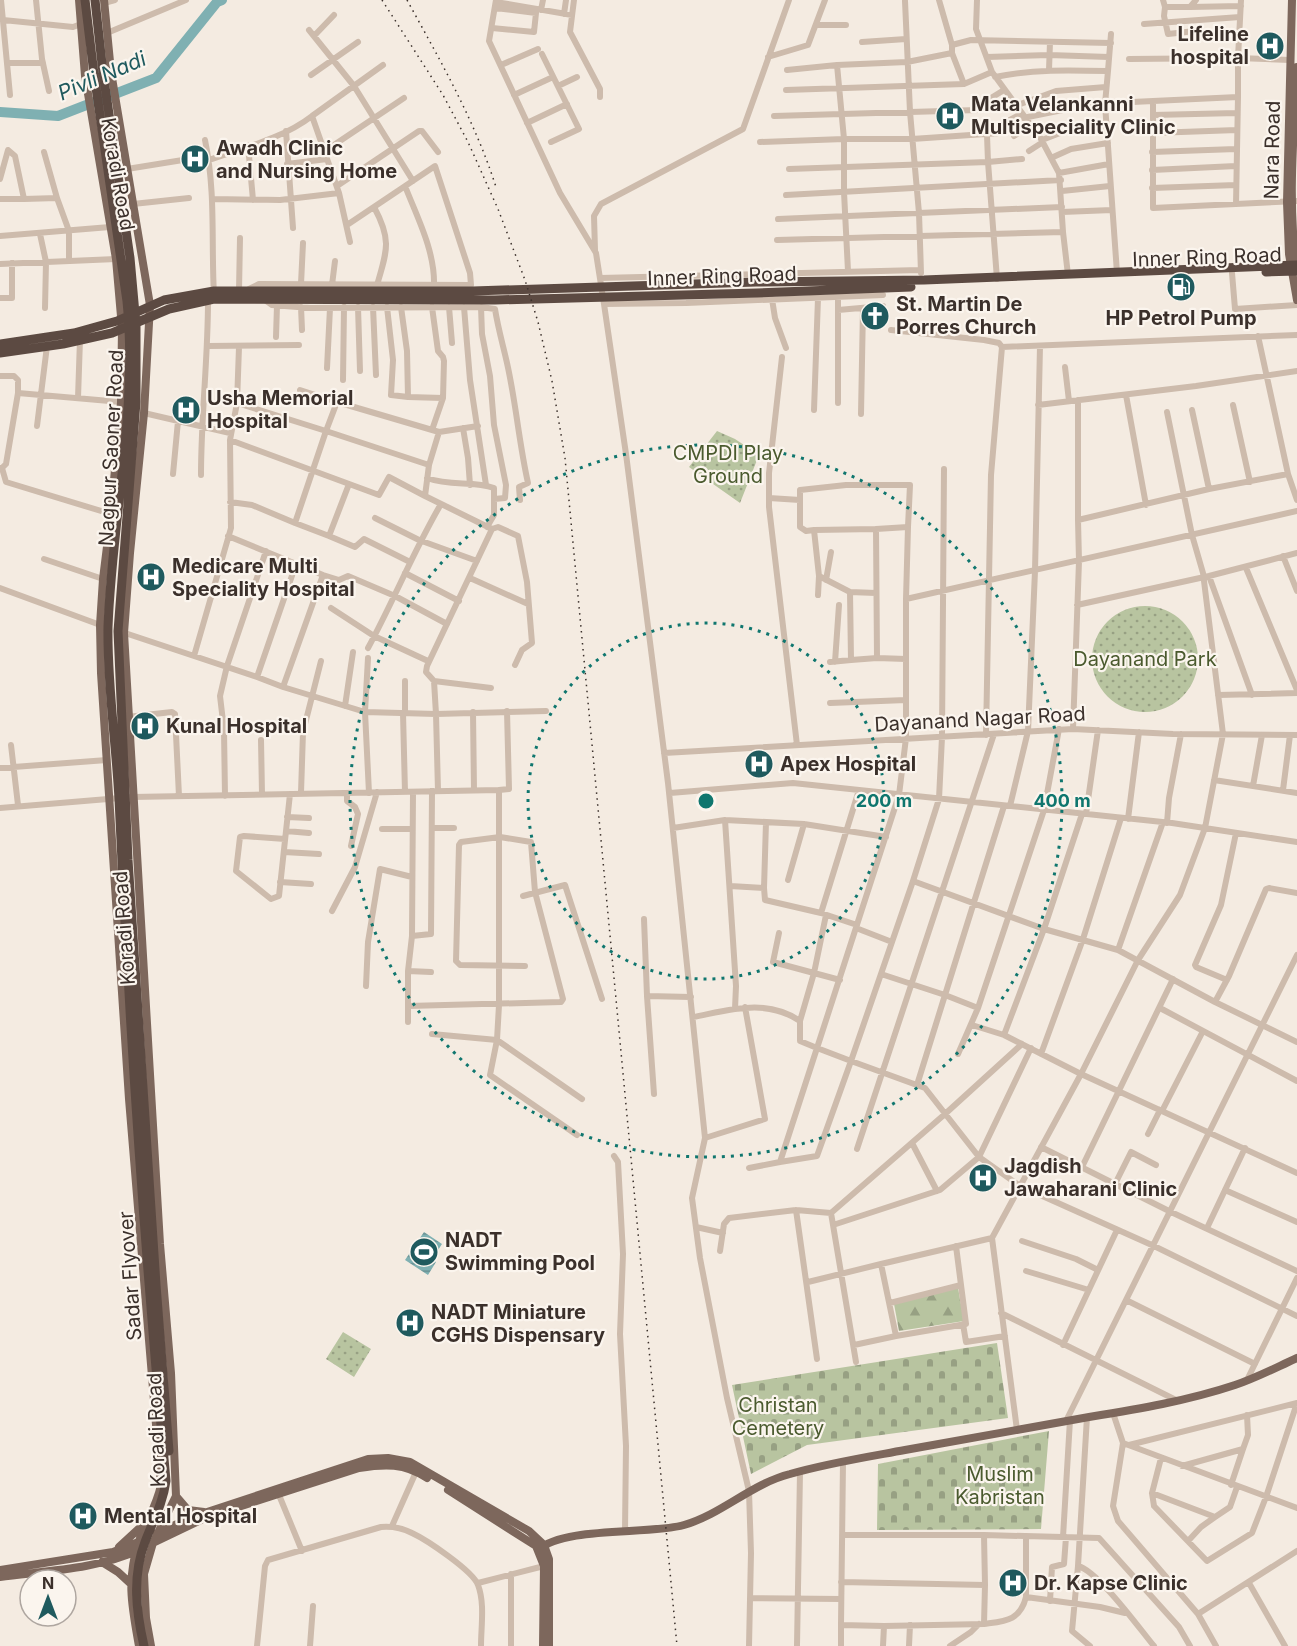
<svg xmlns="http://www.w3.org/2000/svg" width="1297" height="1646" font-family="Inter,sans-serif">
	<defs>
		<pattern id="forest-firs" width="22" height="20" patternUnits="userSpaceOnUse" patternTransform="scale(1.5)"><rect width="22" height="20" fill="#b8c4a0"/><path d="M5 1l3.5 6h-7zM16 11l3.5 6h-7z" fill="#97a083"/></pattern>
		<pattern id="cemetery-stones" width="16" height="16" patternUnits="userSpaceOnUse" patternTransform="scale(1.5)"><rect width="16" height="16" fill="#b8c4a0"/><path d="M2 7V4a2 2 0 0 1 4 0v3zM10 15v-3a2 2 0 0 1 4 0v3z" fill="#97a083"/></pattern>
		<pattern id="park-dots" width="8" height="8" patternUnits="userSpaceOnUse" patternTransform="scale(1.5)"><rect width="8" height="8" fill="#b8c4a0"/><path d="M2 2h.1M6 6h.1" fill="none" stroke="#97a083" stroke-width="1.8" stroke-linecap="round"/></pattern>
		<pattern id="water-rules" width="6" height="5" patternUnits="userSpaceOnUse" patternTransform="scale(1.5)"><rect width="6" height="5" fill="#7fb0b2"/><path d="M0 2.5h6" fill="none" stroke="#699091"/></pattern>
	</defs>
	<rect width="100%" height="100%" fill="#f4ebe1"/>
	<!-- forest -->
	<path fill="url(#forest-firs)" d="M958,1288L964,1321L899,1331L894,1304Z"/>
	<!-- cemetery -->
	<path fill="url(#cemetery-stones)" d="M997,1343L1008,1418L807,1445L751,1474L732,1385Z
		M1049,1431L1041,1529L877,1530L878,1464Z"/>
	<!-- park -->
	<path fill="url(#park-dots)" d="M717,431L735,439L759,455L740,503L689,467Z
		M1092 659a53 53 0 1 1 106 0a53 53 0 1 1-106 0Z
		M343,1332L371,1349L354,1377L326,1359Z"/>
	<!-- water -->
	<path fill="url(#water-rules)" d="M424,1232L442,1244L432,1259L436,1262L428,1275L405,1260Z"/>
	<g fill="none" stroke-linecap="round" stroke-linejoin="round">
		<!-- river -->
		<path stroke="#7fb0b2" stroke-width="10" d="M0,112L58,116L156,78L217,2L222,0"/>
		<!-- minor -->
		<path stroke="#cdbbac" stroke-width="6" d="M1,0L10,95
			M36,0L42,59L49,91
			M496,0L489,41L560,193L596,253L604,304L626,454L668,783L705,1138L692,1198L700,1258L727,1398L749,1491L751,1553L749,1646
			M574,0L570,32L600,89V97
			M939,0L952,45
			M977,0L976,29L992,72L1041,139L1059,173L1063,232
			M1163,0L1165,7H1190L1196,0
			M1241,0L1238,58L1290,60
			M905,1L910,112L919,213L921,273
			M496,2L572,15
			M104,3L115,0
			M1165,7L1164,16L1168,34L1195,31
			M1190,7L1241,6
			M541,10L543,0
			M564,14L566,0
			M3,20L73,27L81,24
			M1144,24L1240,17
			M816,25H846
			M492,28L534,32L536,13L495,8
			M309,30L354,86L413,181
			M107,33L186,0
			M314,36L334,15
			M862,42L906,39
			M952,53L964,84
			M542,54L579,129L551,142
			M768,57L808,45L825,0
			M987,57L1049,55L1109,57
			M1129,59L1238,58V97
			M7,63H43
			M501,65L538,49
			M787,70L837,65
			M1049,70L1050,42
			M1108,71L1111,34
			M311,75L358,42
			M995,77C1033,69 1069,70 1108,71L1105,104L1117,273
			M558,86L577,77
			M786,90L964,84L992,72
			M514,95L553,77
			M991,98L1004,90
			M1015,106L1056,91L1106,87
			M1153,115L1237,113
			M774,116L978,110
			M1023,118L1092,104L1153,101
			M1008,121L1021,114
			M527,123L567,104
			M286,131L293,228
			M1153,133L1237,130
			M987,135L988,162L1022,159
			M1014,136L1030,126
			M205,140C216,193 211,242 214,295
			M1042,140L1073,128L1107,125
			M760,142L844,139H912L1000,133
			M248,145L253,200
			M325,151L404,98
			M1029,151L1043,142
			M44,152L57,198
			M1152,152L1236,149
			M1051,158L1071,149L1108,143
			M209,160C243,148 284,138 312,116
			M287,164L327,159
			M127,169L189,159
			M789,169L988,162L997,279
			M1152,170L1236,166
			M1059,173L1109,164
			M0,179L8,150L15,156L24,199L57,198L69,231V261
			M337,186L419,131H422L438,152
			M405,186C417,217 435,251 434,285
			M1152,188L1236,185
			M1062,191L1110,186
			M786,195L1061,180
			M0,199H24
			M213,199L280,200L339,193
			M133,204L189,198
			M1236,204L1238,97L1153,101V208L1297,201
			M374,207C392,240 387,251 377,285
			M1062,212L1112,210
			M778,219L1062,207
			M40,234L46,262L45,308
			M0,236L110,227
			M777,240L1063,232L1068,275
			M350,242L339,193L312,116L383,65
			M595,250L594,216L601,204L743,129L789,0
			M0,264L116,259
			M848,271L844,192V139L837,65L907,62L952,53V45L971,40L1111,43
			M1232,273L1235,309L1297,305
			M600,278L920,270
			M301,284L303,243
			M332,285L335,261
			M249,289L259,284L471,285L470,273L435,166L347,225
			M239,291L240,238
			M838,297V403
			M0,298H12V263
			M772,299L775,318L786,348
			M265,300L272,305L310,308L481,307L495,309C498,328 503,345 507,363C516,403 519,443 528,483L519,487L520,500
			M604,304L686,303L883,295
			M301,307L302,330
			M358,307L360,371
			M373,307L376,375
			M387,307L393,360L391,395L408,397L407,351L401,307
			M432,307L438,351L443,357L444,361L443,398L432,430
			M449,307L452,343
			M464,307L470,380L486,485
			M481,307L482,334L490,376L494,425L506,485L505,498L494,499
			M838,310L883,306
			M891,330L984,340L999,343L1002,347
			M1258,336L1288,474
			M276,337L277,305
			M208,346L299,345
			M782,357L769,473V507L797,745
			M1065,367L1069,401
			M327,368L330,308
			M0,376H14L18,380V393L6,464L2,468
			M343,380L344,307
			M300,390L337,402
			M18,393L121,402
			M1126,395L1146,505
			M408,397L443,398
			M78,398L80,339
			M1078,400V520
			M237,403L326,431L337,402L439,432L429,465
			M1038,405L1196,386L1297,371
			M1233,405L1250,482
			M814,410L818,298
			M1192,410L1209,489
			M144,413L230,433
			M861,414L863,308
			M37,426L47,346
			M463,428L468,458L470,485
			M439,432L478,426
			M230,440L379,495L389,477L425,496
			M0,468H2L6,482L111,514
			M173,474L178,421
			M201,475C201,416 208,359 208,301
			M427,478C451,487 473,480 494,488V515L487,527
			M769,498L800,500
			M230,502L252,505L295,523L326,431L429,465L425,496L492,529L427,666L426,672L434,681L436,714L546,711
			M375,518L419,540L477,561
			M295,523L329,536L349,484
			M492,529L498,527L518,536L527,582L532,643L522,650L515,665
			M876,529L814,530L819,576L850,592L876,593
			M814,530L806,531L800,527V490L846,485H910L908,527
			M228,536L323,575L339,580L348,576L395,596L447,624
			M329,536L355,547L364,539L410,562
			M1283,556L1297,591
			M44,559L103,579
			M1246,568L1297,690
			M405,573L459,601
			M1209,576L1252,695
			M470,578L528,604
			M826,580L831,552
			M0,588L103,626
			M850,592L851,660L877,658
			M818,595L819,576
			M906,599L908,527L876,529L877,658L906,659
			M1077,605L1209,576L1297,553
			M331,608L374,636L428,661
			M122,632L257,677L283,687L365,712L436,714L438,791
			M368,648C394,600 414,550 441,504
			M194,656L231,528L230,440L237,403L239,347
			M368,658L365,712L369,793
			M830,662L851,660
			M835,662L839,605
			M257,677L296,564
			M434,681L491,688
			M283,687L323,575
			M1218,695L1297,693
			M830,703L906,700
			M345,706L353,652
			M473,712L474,790
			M403,713L405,792
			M405,713V681
			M127,717L172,712L175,714L179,796
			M1073,729L1079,561L1078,520L1209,489L1288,474L1297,500
			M986,735L991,475L1002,347L1297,335
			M261,740L262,794
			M11,745L18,805
			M664,753L1073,729L1173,734L1297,735
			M0,768L107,760
			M1214,780L1297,793
			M1253,786L1262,735
			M499,790L509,789L507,711
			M1283,790L1290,735
			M301,793L303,732L321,661
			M347,793V801L355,807L358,814L351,846
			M670,793L793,783L1172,823L1297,842
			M225,796L224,730L220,696L227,666L266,551
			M1010,806L1028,731L1035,571L1040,346
			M0,808L132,797L499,790V1005L497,1040L490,1075L577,1135
			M1082,814L1044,929L1118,950L1215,1002L1297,1042
			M1086,814L1098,730
			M287,817L309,818
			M1128,819L1139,732
			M725,820L736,986L735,1009
			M1167,823L1169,798L1181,734
			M432,828H454
			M673,828L725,820L804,824L886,837
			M382,829H412
			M286,831L309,833
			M285,839L244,836L240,837L236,871L271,899L279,896L290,794
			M284,852L319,854
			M788,880L804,824
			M913,881L939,799L942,737L944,469
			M280,882L311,884
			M730,886L764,888L766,822
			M764,888L765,900L821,913L857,925
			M523,896L565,885L602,999
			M332,911L355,867L377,792
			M821,913L859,790
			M644,919L647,996L654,1094
			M856,928L892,942
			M779,933L773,962L840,980
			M412,936L431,934L432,791
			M1118,950L1163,822
			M408,971L431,972
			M881,974L945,995L917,1085
			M1227,980L1196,967L1195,965L1221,905L1236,833
			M366,986L368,942L380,869L412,877
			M647,996L691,997
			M1215,1002L1229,976L1266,889L1269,888L1297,893
			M408,1006L561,1002L563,999L535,892L531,842L500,837L461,842L459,845L456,961L460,965L525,966
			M978,1008L945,995L1004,806
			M1160,1008L1297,1081
			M693,1017C730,1010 766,998 800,1021V1041L817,1048L899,795L906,738V599L1297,511
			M800,1021L814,973L826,915
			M408,1022V971L412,936L413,792
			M972,1025L1004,1035
			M432,1034L497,1040L582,1099
			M958,1054L978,1008L1044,810L1059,729
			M1041,1054L1083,939L1121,818
			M1162,1111L1203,1031
			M1148,1134L1160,1110
			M705,1138L765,1119L745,1007
			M912,1143L937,1191
			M1041,1147L1171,1212L1297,1271
			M857,1149L994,734
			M614,1156L618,1162L623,1254L620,1334L626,1446L625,1531
			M1082,1167L1173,979
			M749,1168L780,1162
			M1297,1173L1081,1074L1004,1035L1044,929L913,881L851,1061L817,1048L780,1162L817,1156L851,1061L925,1088L979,1157L1020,1186L1154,1246L1297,1316
			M1115,1184L1131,1152L1156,1165
			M1225,1190L1297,1222
			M796,1210L817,1359
			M833,1225L940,1190L979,1157L1031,1048
			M696,1227L723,1233
			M1207,1228L1245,1148
			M1022,1241L1076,1259L1098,1270
			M720,1251L724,1224L729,1218L796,1210L831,1213
			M1026,1271L1089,1290
			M808,1282L881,1264
			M1126,1300L1255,1364
			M890,1303L961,1285
			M1001,1313L1176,1400
			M963,1324L966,1342L1005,1336
			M896,1336L966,1324L956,1246
			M854,1345L896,1336L881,1264L992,1238
			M1063,1345L1117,1230
			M856,1362L831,1213L945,1114L1022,1044
			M1247,1380L1297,1278
			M1113,1413L1123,1443L1113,1506L1118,1521L1198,1614L1297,1551
			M1087,1417L1078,1566C1098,1571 1139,1628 1154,1646
			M1066,1421L1297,955
			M1017,1430L992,1238L1081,1074L1138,960L1180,895L1205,828L1223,734L1203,573L1192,535L1167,412
			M1123,1443L1297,1508
			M1129,1445L1297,1403
			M1243,1449L1248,1435L1247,1415
			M1161,1458L1152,1493L1154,1506L1207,1561L1252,1533L1266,1497L1297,1403
			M843,1462L841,1625L884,1626L883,1646
			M1182,1466L1243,1449L1231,1485
			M1152,1493L1215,1517L1230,1507L1237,1487
			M279,1495L302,1551
			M392,1526L416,1472
			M984,1535L1099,1538L1179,1627L1190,1646
			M1026,1536V1597L1100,1607L1125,1613
			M1063,1537L1070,1420
			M1189,1540L1201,1527L1215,1517
			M1078,1566L1072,1631L1090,1646
			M841,1582L985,1585L984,1535H842
			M478,1583L544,1566
			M1249,1583L1285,1646
			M750,1598L841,1599
			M1050,1601L1052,1567L1064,1564L1066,1537
			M1198,1614L1216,1646
			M984,1624C1005,1621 1020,1621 1026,1597
			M884,1626L984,1624L985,1585
			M257,1646L265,1566L268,1560L381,1527C392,1526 402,1528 412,1533C427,1540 473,1571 478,1585C485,1603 481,1627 481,1646
			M310,1646L313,1606
			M511,1646V1574
			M797,1646L800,1472
			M841,1646V1625
			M909,1646L910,1625
			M950,1646L971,1632L979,1624"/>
		<!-- major -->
		<path stroke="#7d675c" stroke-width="8" d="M79,0L85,76L116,259L122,328L121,402L111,514L103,579L100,625L101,673L129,1099L161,1485C157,1505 146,1522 139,1541C126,1580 132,1607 139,1646
			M104,0L111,72L150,305L144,413L130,553L124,633L160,1244L171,1373L176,1496L153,1543L144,1574L146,1618L151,1646
			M1292,0L1287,202L1289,254L1297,300
			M1297,269C1287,204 1294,133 1297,67
			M448,1490L536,1546L544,1566L543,1646
			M176,1496L188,1510L204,1512
			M157,1533L195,1516L368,1459L388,1458L410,1462L529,1531L544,1545L549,1559V1646
			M153,1543L207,1517L359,1468C385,1464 404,1463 427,1478
			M119,1547L145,1523
			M538,1550C564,1526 649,1535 684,1525C722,1514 751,1484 790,1474C828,1463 867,1457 905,1450C966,1439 1027,1428 1089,1417C1138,1409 1187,1401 1235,1385C1256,1378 1277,1367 1297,1358
			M102,1562L118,1572L130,1583
			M0,1570L113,1552L141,1541
			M0,1577C44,1571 99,1569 139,1550"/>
		<!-- highway -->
		<path stroke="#5c4a42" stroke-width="9" d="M85,0L94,74L127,301C138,410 112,518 108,627C107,684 116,742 119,799C129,1026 145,1254 166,1481C163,1503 153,1521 145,1542C132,1576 136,1611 144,1646
			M95,0L103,73L130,258L136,325V402L118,631L128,860L156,1285L169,1451
			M1266,272L1297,271
			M0,344L74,333L117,321L164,300L214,291H473L756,282L924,280L1297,265
			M0,353L63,344L112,333L169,309L214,299L495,300L757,293L911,287"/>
		<!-- rail -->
		<path stroke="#3b302b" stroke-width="1.5" stroke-dasharray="1.5 4.5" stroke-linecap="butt" d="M382,0L443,95L468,142L498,209L525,280L538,322L552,381L565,458L677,1646
			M407,0C440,60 475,121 496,187"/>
	</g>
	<!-- distance rings -->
	<g fill="none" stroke="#0f766e" stroke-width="3" stroke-dasharray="3 6">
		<circle cx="706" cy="801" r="178"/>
		<circle cx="706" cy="801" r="356"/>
	</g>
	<!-- icons -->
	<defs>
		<g id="hospital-disc" transform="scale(1.5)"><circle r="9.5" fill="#1f5a5e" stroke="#fbf5ee"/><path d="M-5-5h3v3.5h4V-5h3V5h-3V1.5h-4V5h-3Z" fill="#fff"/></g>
		<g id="fuel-disc" transform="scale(1.5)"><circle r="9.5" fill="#1f5a5e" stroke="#fbf5ee"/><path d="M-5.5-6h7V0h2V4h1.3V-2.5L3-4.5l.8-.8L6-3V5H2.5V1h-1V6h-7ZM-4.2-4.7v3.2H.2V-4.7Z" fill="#fff"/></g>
		<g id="church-disc" transform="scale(1.5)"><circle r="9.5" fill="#1f5a5e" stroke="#fbf5ee"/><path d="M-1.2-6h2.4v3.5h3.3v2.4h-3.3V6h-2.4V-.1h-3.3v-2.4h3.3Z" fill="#fff"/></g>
		<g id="stadium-disc" transform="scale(1.5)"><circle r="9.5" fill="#1f5a5e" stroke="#fbf5ee"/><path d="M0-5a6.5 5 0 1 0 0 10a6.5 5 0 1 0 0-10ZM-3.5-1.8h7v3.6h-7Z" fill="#fff"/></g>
	</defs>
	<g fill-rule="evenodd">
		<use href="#hospital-disc" x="1270" y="46"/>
		<use href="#hospital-disc" x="950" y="116"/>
		<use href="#hospital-disc" x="195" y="159"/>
		<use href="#fuel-disc" x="1181" y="287"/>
		<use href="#church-disc" x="875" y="316"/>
		<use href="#hospital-disc" x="186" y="410"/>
		<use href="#hospital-disc" x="151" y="577"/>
		<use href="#hospital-disc" x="145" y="726"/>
		<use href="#hospital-disc" x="759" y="764"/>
		<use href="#hospital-disc" x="983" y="1178"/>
		<use href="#stadium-disc" x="424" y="1252"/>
		<use href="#hospital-disc" x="410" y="1323"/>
		<use href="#hospital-disc" x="83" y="1516"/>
		<use href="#hospital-disc" x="1013" y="1583"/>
	</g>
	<g text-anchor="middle" stroke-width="4.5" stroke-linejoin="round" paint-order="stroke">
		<!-- poi labels -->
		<g font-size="20" font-weight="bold" fill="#3b302b" stroke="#fbf5ee" text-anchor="start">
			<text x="1249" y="41" text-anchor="end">Lifeline<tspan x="1249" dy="23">hospital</tspan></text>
			<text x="971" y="111">Mata Velankanni<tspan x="971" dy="23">Multispeciality Clinic</tspan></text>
			<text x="216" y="155">Awadh Clinic<tspan x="216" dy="23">and Nursing Home</tspan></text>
			<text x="896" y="311">St. Martin De<tspan x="896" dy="23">Porres Church</tspan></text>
			<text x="1181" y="325" text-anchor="middle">HP Petrol Pump</text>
			<text x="207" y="405">Usha Memorial<tspan x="207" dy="23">Hospital</tspan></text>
			<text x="172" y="573">Medicare Multi<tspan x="172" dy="23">Speciality Hospital</tspan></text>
			<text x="166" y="733">Kunal Hospital</text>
			<text x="780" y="771">Apex Hospital</text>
			<text x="1004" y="1173">Jagdish<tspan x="1004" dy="23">Jawaharani Clinic</tspan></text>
			<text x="445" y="1247">NADT<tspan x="445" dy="23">Swimming Pool</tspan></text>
			<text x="431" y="1319">NADT Miniature<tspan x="431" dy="23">CGHS Dispensary</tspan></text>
			<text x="104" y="1523">Mental Hospital</text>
			<text x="1034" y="1590">Dr. Kapse Clinic</text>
		</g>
		<!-- street labels -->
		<g font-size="20" fill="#3b302b" stroke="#fbf5ee">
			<text transform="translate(1272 150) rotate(-89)" y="7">Nara Road</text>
			<text transform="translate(118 174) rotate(80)" y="7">Koradi Road</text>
			<text transform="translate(1207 257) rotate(-2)" y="7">Inner Ring Road</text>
			<text transform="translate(722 276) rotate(-2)" y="7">Inner Ring Road</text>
			<text transform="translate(111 448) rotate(-87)" y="7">Nagpur Saoner Road</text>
			<text transform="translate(980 719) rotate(-3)" y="7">Dayanand Nagar Road</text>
			<text transform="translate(124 928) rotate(-94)" y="7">Koradi Road</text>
			<text transform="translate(130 1276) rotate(-94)" y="7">Sadar Flyover</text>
			<text transform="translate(156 1430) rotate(-92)" y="7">Koradi Road</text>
		</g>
		<!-- park labels -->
		<g font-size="20" fill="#4a5a2e" stroke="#fbf5ee">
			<text x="728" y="460">CMPDI Play<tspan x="728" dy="23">Ground</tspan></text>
			<text x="1145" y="666">Dayanand Park</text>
			<text x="778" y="1412">Christan<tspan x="778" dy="23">Cemetery</tspan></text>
			<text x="1000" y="1481">Muslim<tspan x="1000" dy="23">Kabristan</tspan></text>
		</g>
		<!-- water labels -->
		<g font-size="21" font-style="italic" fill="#1f5a5e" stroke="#fbf5ee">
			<text transform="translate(102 76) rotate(-23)" y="7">Pivli Nadi</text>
		</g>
	</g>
	<circle cx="706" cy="801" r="9" fill="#0f766e" stroke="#fbf5ee" stroke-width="3"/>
	<g font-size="18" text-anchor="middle" font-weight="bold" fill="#0f766e" stroke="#fbf5ee" stroke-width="4.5" stroke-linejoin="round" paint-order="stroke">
		<text x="884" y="807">200 m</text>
		<text x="1062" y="807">400 m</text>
	</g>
	<!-- north arrow -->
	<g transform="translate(48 1598)"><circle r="28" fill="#fbf5ee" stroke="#aea6a0" stroke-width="1.5"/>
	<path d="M0-4.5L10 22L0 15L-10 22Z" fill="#1f5a5e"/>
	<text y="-9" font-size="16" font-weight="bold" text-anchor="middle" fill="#3b302b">N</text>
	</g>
</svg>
